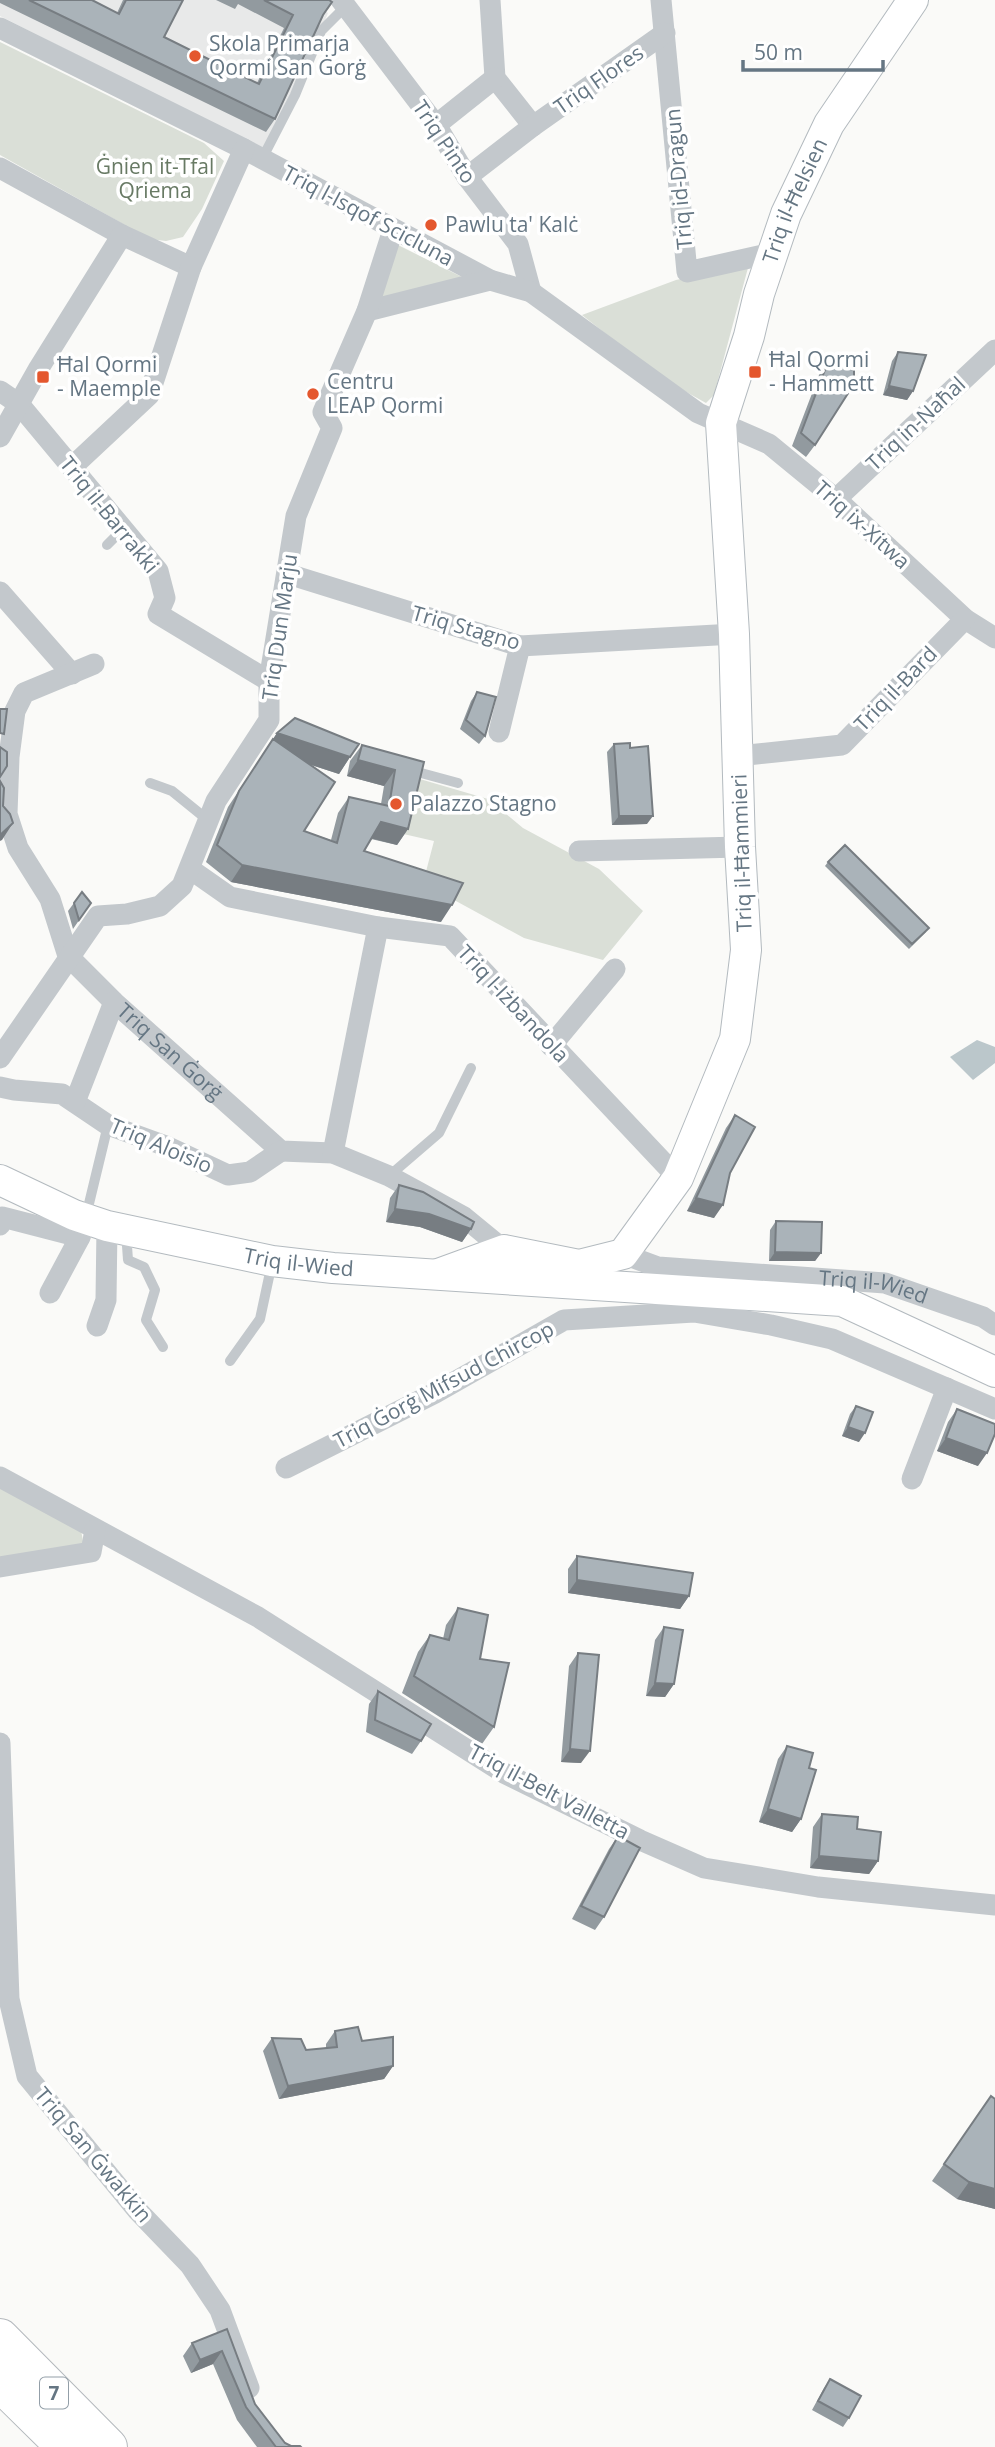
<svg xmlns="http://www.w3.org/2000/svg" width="995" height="2447" font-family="'Open Sans',sans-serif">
	<rect width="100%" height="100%" fill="#fafaf8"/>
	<!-- built -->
	<path fill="#e8e9e9" d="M0,0H310L328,13L295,95L266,150L0,16Z"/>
	<!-- green -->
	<path fill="#dadfd7" d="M0,42L204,143L224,161L202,209L183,237L166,241L150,239L0,155Z
		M398,245L470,281L378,301Z
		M749,264L714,395L706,403L663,379L582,315L676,280Z
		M413,777L488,799L523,828L599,869L643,911L603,960L524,938L423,883L434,841L399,833Z
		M0,1487L81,1530L84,1547L0,1560Z"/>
	<!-- water -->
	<path fill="#bbc7cb" d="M977,1040L995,1047V1063L973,1080L950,1057Z"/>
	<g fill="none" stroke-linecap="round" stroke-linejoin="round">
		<!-- secondary casing -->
		<g stroke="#b3babf" stroke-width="32">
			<g id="secondary">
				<path id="s3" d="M0,1180L74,1215L107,1226L272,1261L333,1268L842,1301L995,1372"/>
				<path id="s4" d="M438,1274L504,1250L579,1265L623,1254L678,1178L735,1039L746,950L740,847L734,634L721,423L749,336L759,294L786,214L829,124L913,0"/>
			</g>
		</g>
		<!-- highway casing -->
		<g stroke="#b4b9bd" stroke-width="40">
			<path id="highway" d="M0,2338L108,2447
				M0,2382L66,2447"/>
		</g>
		<!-- lane -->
		<path stroke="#c3c8cc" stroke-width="10" d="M262,159L295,95L321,31L346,6
			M107,545L123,529
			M410,770L458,783
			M150,783L172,791L209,821
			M389,1176L439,1133L471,1068
			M86,1216L108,1125
			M126,1232L128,1260L144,1267L155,1290L146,1320L163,1347
			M230,1361L260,1319L272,1263"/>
		<!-- street -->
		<g stroke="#c3c8cc" stroke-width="21">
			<path d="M341,0L436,125L467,177L518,244L531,292"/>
			<path d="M490,0L495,78L533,126"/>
			<path d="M661,0L687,272L772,253"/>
			<path d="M0,28L244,149L490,280L531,292L698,413L769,444L836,499L965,619L995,638"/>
			<path d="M436,125L495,78"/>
			<path d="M0,168L122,235L191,267L244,149"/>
			<path d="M467,177L533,126L665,33"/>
			<path d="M367,311L490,280"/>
			<path d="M0,391L19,404L158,571L165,598L158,614L269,681"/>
			<path d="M0,437L39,368L122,235"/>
			<path d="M72,467L149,395L191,267"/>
			<path d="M836,499L995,350"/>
			<path d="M288,574L520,646L734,634"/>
			<path d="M0,592L72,674"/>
			<path id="s1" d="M94,664L24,693L15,711L9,757L7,814L18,848L50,899L68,956L114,1002L281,1151L333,1153L389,1176L464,1217L504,1250"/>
			<path d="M499,732L520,646"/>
			<path d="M738,756L842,745L965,619"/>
			<path d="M579,851L740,847"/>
			<path d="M190,869L230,897L378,927L450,936L678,1178"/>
			<path d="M551,1046L615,969"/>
			<path d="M0,1058L98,916L127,914L160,906L182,886L216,801L269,720V681L296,516L332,428L323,412L367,311L393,230"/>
			<path d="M0,1087L14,1090L62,1094L108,1125L166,1146L228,1175L250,1172L281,1151"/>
			<path d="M75,1102L114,1002"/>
			<path d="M333,1153L378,927"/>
			<path d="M0,1225L2,1217L80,1237"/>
			<path id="s2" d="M623,1254L658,1267L885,1283L983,1317L995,1325"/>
			<path d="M50,1293L80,1237L83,1226"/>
			<path d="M97,1326L106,1300L107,1226"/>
			<path d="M286,1468L435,1393L564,1320L694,1312L771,1325L832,1339L995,1409"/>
			<path d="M0,1477L258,1617L504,1773L640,1840L704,1868L818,1887L995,1905"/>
			<path d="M912,1479L947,1388"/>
			<path d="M0,1567L91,1552L95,1530"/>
			<path d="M0,1743L9,1999L27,2076L138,2211L190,2265L220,2310L249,2388"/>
		</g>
		<!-- secondary -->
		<use href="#secondary" stroke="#fff" stroke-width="30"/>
		<!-- highway -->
		<use href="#highway" stroke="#fff" stroke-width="38"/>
	</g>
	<!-- wall -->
	<path fill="#929a9f" d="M0,0H92L117,13L123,0H183L164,37L257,83L284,28L238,4L235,9L216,0H329L275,119L266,132L0,3Z
		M898,352L913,391L907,400L883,395L892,361Z
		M828,362L815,445L806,457L792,446L819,375Z
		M477,692L485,736L479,744L460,729L471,701Z
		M277,733L350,757L339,774L308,764L304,831L331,840L338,813L349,797L381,804L384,786L347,776L350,761L362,745L424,762L408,829L397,845L371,839L364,851L441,922L231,882L206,862L228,807Z
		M614,744L630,748L647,824L612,825L607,752Z
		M828,862L926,932L909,949L825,866Z
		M74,903H91L73,929L68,911Z
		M735,1115L714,1218L687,1211L726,1128Z
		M399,1185L471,1229L462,1242L420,1227L386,1222L390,1198Z
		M776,1221L821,1253L815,1261H769L770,1230Z
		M856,1406L859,1442L842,1436L850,1414Z
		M957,1409L978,1466L937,1451L948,1422Z
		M577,1556L689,1596L680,1609L568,1593V1569Z
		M458,1608L480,1659L494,1727L482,1744L402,1693L418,1652L430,1635L443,1639L446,1625Z
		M664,1627L674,1684L665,1697L646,1696L655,1640Z
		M578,1653L581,1763L561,1762L569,1666Z
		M378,1691L421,1741L412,1754L366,1732L369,1704Z
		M787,1746L809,1768L801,1819L792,1832L759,1822L778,1759Z
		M822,1814L857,1829L878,1861L869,1874L810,1868L813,1827Z
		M618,1836L604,1917L595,1930L572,1919L609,1849Z
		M335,2031L362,2041L393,2066L384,2079L279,2099L263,2051L272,2038L306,2050L326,2048V2044Z
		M991,2096L995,2099V2209L957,2199L932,2181Z
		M227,2329L255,2404L285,2443L291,2446L301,2447H257L237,2420L213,2364L191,2373L183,2356L192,2343Z
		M830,2379L849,2418L843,2427L812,2410L824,2388Z"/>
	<!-- shaded-wall -->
	<path fill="#777d82" d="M889,386L913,391L907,400L883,395Z
		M277,733L350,757L339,774L266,750Z
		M358,760L395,770L384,786L347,776Z
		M619,816H653L647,824L612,825Z
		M381,822L408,829L397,845L370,838Z
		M13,823L2,840L0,841V835Z
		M242,865L452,905L441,922L231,882Z
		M696,1198L723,1205L714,1218L687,1211Z
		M395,1209L429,1214L471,1229L462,1242L420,1227L386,1222Z
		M775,1252L821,1253L815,1261H769Z
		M848,1427L865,1433L859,1442L842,1436Z
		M946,1438L987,1453L978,1466L937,1451Z
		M577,1580L689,1596L680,1609L568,1593Z
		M655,1683L674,1684L665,1697L646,1696Z
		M570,1749L590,1751L581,1763L561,1762Z
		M768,1809L801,1819L792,1832L759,1822Z
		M819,1856L878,1861L869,1874L810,1868Z
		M393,2066L384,2079L279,2099L288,2086Z
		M969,2182L995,2189V2209L957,2199Z
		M222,2351L213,2364L191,2373L200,2360Z"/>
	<!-- building -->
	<path fill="#aab3b9" stroke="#777d82" stroke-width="2" d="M29,0H92L119,14L126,0H183L164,37L259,84L293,15L264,0H329L332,2L323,15L275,119Z
		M898,352L926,355L913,391L889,386Z
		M828,362L854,370V384L815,445L801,433Z
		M477,692L496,697L485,736L466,720Z
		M0,709H7L4,734L0,733Z
		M295,718L359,744L350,757L277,733Z
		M273,739L335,782L304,831L337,843L349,797L389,806L395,770L358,760L362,745L424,762L408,829L381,822L364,851L463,883L452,905L242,865L217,845L239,791Z
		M630,743V748L648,746L653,816H619L614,744Z
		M0,747L7,752V766L0,777Z
		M0,781L4,788L3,806L10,814L13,823L0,835Z
		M845,845L929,928L912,944L828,862Z
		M82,892L91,903L79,920L74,903Z
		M735,1115L755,1127L730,1173L723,1205L696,1198Z
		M399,1185L423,1192L474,1222L471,1229L429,1214L395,1209Z
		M776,1221L822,1222L821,1253L775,1252Z
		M856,1406L873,1412L865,1433L848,1427Z
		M957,1409L995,1424V1434L987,1453L946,1438Z
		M577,1556L693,1573L689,1596L577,1580Z
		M458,1608L488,1615L480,1659L509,1663L494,1727L414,1676L430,1635L449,1640Z
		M664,1627L683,1630L674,1684L655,1683Z
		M578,1653L599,1655L590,1751L570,1749Z
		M378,1691L431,1724L421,1741L375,1720Z
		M787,1746L813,1753L809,1768L816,1770L801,1819L768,1809Z
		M822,1814L858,1817L857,1829L881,1832L878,1861L819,1856Z
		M618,1836L640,1848L604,1917L581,1906Z
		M358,2027L362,2041L393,2037V2066L288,2086L272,2038L301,2039L306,2050L337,2047L335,2031Z
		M991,2096L995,2099V2189L969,2182L944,2164Z
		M227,2329L255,2404L285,2443L291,2446H300L301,2447H276L246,2407L222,2351L200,2360L192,2343Z
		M830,2379L861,2396L849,2418L818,2401Z"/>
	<!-- markers -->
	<g fill="#e4572e" stroke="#fff" stroke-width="2.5">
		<circle cx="195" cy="56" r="7"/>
		<circle cx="431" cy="225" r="7"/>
		<rect x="748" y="365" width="14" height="14" rx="3.5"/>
		<rect x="36" y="370" width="14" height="14" rx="3.5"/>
		<circle cx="313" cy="394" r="7"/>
		<circle cx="396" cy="804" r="7"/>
	</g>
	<g text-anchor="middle" stroke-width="7" stroke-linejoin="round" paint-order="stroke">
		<!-- shield labels -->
		<rect fill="#fff" stroke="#939fa8" stroke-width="2" x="40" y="2377.5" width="28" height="31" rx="5"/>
		<g font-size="19" font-weight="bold" fill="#657683">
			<text x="54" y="2400">7</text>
		</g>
		<!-- poi labels -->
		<g font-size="21" fill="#657683" stroke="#fff" text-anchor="start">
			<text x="209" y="51">Skola Primarja<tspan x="209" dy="24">Qormi San Ġorġ</tspan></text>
			<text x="445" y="232">Pawlu ta' Kalċ</text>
			<text x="769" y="367">Ħal Qormi<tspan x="769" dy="24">- Hammett</tspan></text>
			<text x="57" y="372">Ħal Qormi<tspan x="57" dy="24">- Maemple</tspan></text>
			<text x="327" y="389">Centru<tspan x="327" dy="24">LEAP Qormi</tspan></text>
			<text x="410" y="811">Palazzo Stagno</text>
		</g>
		<!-- street labels -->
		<g font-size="21" fill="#657683" stroke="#fff">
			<text transform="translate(599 80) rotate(-35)" y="7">Triq Flores</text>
			<text transform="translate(444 142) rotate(56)" y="7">Triq Pinto</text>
			<text transform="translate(679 179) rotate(-95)" y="7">Triq id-Dragun</text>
			<text dy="7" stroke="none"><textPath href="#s4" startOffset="1288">Triq il-Ħelsien</textPath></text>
			<text transform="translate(368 216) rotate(28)" y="7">Triq l-Isqof Scicluna</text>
			<text transform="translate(916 424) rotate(-43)" y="7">Triq in-Naħal</text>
			<text transform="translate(109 515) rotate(51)" y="7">Triq il-Barrakki</text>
			<text transform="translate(862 525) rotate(42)" y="7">Triq ix-Xitwa</text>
			<text transform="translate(280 627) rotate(-82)" y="7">Triq Dun Marju</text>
			<text transform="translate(466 628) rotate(16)" y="7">Triq Stagno</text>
			<text transform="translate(896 689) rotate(-46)" y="7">Triq il-Bard</text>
			<text transform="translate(742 853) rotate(-92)" y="7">Triq il-Ħammieri</text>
			<text transform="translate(513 1004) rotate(47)" y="7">Triq l-Iżbandola</text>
			<text dy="7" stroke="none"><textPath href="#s1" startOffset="495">Triq San Ġorġ</textPath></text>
			<text transform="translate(161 1146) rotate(23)" y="7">Triq Aloisio</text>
			<text dy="7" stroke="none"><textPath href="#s3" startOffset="312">Triq il-Wied</textPath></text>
			<text dy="7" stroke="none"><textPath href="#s2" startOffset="254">Triq il-Wied</textPath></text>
			<text transform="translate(444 1385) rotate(-28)" y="7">Triq Ġorġ Mifsud Chircop</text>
			<text transform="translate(549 1792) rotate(28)" y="7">Triq il-Belt Valletta</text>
			<text transform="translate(93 2155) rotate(50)" y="7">Triq San Ġwakkin</text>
		</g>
		<!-- park labels -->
		<g font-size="21" fill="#687a64" stroke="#fff">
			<text x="155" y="174">Ġnien it-Tfal<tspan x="155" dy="24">Qriema</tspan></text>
		</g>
	</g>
	<!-- scale -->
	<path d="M743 60v10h140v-10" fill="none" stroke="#657683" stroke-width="3.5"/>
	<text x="754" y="60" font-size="21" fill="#657683" stroke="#ffffff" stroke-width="5" paint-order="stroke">50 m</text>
</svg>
